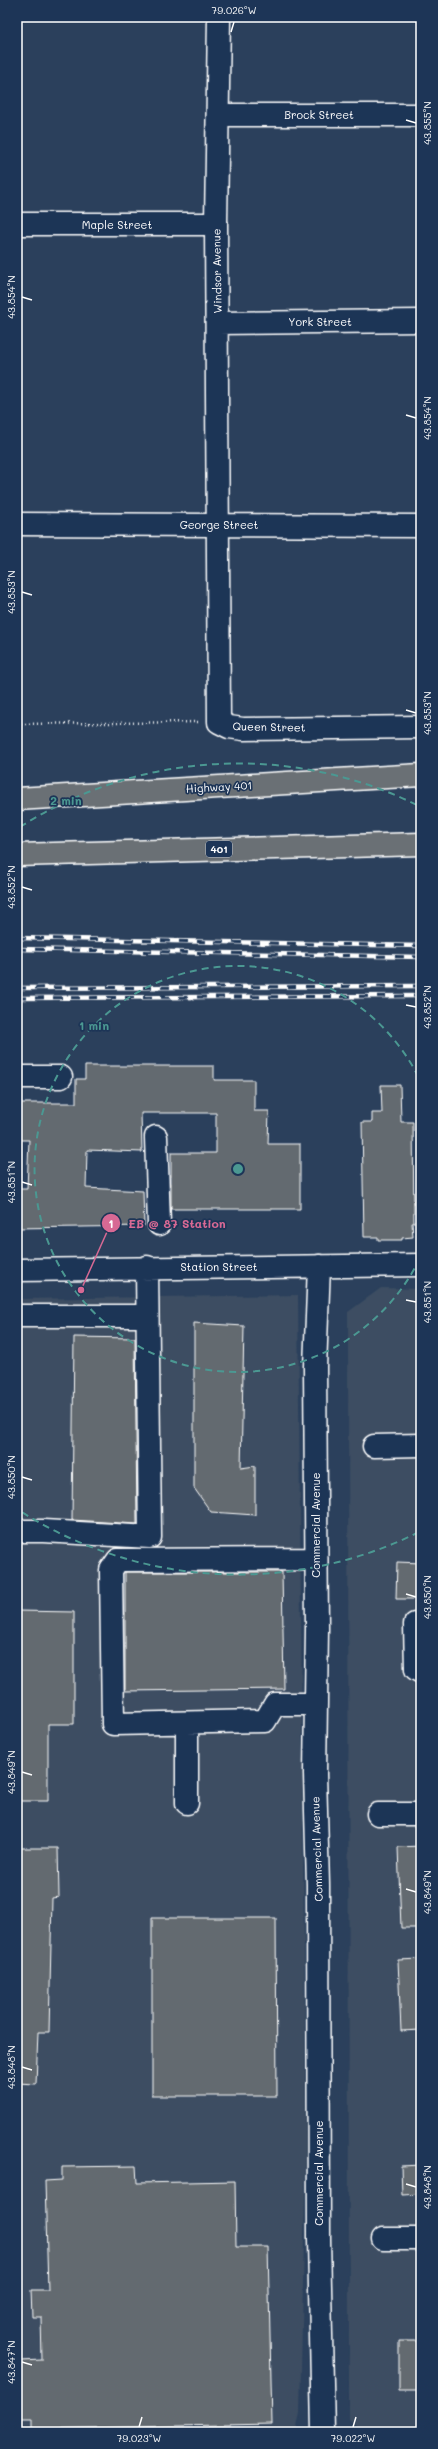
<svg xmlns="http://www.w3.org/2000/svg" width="438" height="2449" font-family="Mali,sans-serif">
	<rect width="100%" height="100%" fill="#2b405c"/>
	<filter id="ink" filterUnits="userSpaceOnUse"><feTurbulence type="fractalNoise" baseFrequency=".025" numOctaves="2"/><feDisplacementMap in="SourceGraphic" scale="8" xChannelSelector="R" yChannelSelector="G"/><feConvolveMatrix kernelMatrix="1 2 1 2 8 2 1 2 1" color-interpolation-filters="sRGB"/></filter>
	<g filter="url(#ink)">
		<!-- built -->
		<path fill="#3c4d62" d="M381,1288L421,1289V2432H363L349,2419L348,1312Z
			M298,1295L306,2153L300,2413L296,2432H17V1299Z"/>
		<!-- building -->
		<path fill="#636a6f" stroke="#fff" d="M85,1066H214V1080H254V1111H269L268,1144H300V1209H171V1153H216V1113H141L142,1152L87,1150L86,1188L143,1191L144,1226L17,1228V1189H27L29,1140H17V1103H76V1079H85Z
			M381,1085H400L401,1122H413L414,1223H412L413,1237L402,1238V1240H378V1237H364L362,1122H372V1113H382Z
			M194,1323L244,1326L241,1468L255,1466V1515L211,1512L194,1488Z
			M74,1337L135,1338L137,1524L72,1520Z
			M397,1562L421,1563V1599H396Z
			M125,1572H282L284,1689L125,1691Z
			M17,1611L74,1612V1724H48V1801H17Z
			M421,1846V1928H401L398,1847Z
			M17,1848H58L59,1897L52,1898L49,2032H38L36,2084L17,2083Z
			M152,1918H276L277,2096H152Z
			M421,1959V2030L401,2031L398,1960Z
			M421,2165V2194L402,2195L401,2166Z
			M136,2166L137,2183L235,2181L236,2247H268L272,2424L32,2429V2420H17L20,2361L42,2360L41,2317H32L31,2290H48L45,2181L62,2180V2167Z
			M399,2341H421V2391H399Z"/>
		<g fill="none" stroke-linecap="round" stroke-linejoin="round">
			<!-- minor casing -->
			<g stroke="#fff" stroke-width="25">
				<path id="minor" d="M219,17L216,224L219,722L229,727L243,729L421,727
					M218,115H421
					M17,224H216
					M218,323L421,321
					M17,524L421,526
					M17,1077H61
					M156,1137L159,1224
					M319,1266L315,1367L317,1629L315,1774L318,1885L319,2239L323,2432
					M17,1270L421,1265
					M17,1316H147
					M374,1446L421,1445
					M17,1531H43L150,1537L147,1267
					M415,1624L416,1669L421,1672
					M316,1704H275L265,1721L113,1724L111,1570L118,1560L316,1559
					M187,1723V1803
					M378,1814H421
					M383,2239H421"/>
			</g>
			<!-- highway casing -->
			<g stroke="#fff" stroke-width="25">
				<path id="highway" d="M17,799L421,775
					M17,855L421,844"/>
			</g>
			<!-- path -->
			<path stroke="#fff" stroke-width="2.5" stroke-dasharray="1 3" stroke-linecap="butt" d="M17,724L201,722"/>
			<!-- minor -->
			<use href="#minor" stroke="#1d3557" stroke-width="22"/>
			<!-- highway -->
			<use href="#highway" stroke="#6a7074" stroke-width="22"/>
			<!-- rail casing -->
			<g stroke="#fff" stroke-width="4.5">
				<path id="rail" d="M17,938L421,946
					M17,949L421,957
					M17,988L421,986
					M17,998L421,996"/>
			</g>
			<!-- rail -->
			<use href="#rail" stroke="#1d3557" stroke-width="3" stroke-dasharray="9" stroke-linecap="butt"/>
		</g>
	</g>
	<!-- ticks -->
	<path fill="none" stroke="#fff" stroke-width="1.5" d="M231,32L234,22M406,120L416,123M22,297L32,300M406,415L416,418M22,592L32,595M406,710L416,713M22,887L32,890M406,1005L416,1007M22,1182L32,1185M406,1300L416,1302M22,1477L32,1480M406,1594L416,1597M22,1772L32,1775M406,1889L416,1892M22,2067L32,2070M406,2184L416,2187M22,2362L32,2365M139,2427L142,2417M353,2427L356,2417"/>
	<!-- distance rings -->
	<g fill="none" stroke="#4b9892" stroke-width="2" stroke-dasharray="7 5">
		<path d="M420 1258A203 203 0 1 1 420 1080"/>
		<path d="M419 1532A406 406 0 0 1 20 1511M20 827A406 406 0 0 1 419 806"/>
	</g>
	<g text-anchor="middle" stroke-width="3.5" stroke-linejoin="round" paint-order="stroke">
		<!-- shield labels -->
		<rect fill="#1d3557" stroke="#bbc2cd" stroke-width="1" x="206" y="841" width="26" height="16" rx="3"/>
		<g font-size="10" font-weight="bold" fill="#fff">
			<text x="219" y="853">401</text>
		</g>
		<!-- street labels -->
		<g font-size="11" fill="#fff" stroke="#1d3557">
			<text x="319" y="119">Brock Street</text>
			<text x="117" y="229">Maple Street</text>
			<text transform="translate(217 271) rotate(-91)" y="4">Windsor Avenue</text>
			<text x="320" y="326">York Street</text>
			<text x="219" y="529">George Street</text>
			<text transform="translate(269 727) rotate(1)" y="4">Queen Street</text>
			<text transform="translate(219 787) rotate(-3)" y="4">Highway 401</text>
			<text x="219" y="1271">Station Street</text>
			<text transform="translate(316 1525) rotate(-90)" y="4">Commercial Avenue</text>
			<text transform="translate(317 1849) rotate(-92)" y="4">Commercial Avenue</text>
			<text transform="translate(319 2173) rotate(-90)" y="4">Commercial Avenue</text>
		</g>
	</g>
	<circle cx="238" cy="1169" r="6" fill="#4b9892" stroke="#1d3557" stroke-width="2"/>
	<g font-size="12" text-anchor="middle" font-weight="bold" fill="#4b9892" stroke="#1d3557" stroke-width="3.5" stroke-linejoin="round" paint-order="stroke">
		<text x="66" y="805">2 min</text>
		<text x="94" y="1030">1 min</text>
	</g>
	<!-- callouts -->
	<path fill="none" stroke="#d76994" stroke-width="1.5" d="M81 1290L111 1223"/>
	<g fill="#d76994" stroke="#1d3557" stroke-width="1.5">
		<circle cx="81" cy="1290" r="4"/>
		<circle cx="111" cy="1223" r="10"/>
	</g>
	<g font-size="12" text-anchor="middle" font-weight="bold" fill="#fff">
		<text x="111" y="1228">1</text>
	</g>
	<g font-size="12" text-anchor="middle" font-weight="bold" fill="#d76994" stroke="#1d3557" stroke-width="3.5" stroke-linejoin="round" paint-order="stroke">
		<text x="177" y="1228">EB @ 87 Station</text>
	</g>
	<!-- margin -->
	<rect width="438" height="2449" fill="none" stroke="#1d3557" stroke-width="44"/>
	<rect x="22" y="22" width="394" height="2405" fill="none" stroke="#fff" stroke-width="1.5"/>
	<g font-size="10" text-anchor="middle" fill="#fff">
		<text x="234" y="14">79.026°W</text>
		<text transform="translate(427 123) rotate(-90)" y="4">43.855°N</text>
		<text transform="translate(11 297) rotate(-90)" y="4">43.854°N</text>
		<text transform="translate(427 418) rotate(-90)" y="4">43.854°N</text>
		<text transform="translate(11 592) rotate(-90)" y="4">43.853°N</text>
		<text transform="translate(427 713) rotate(-90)" y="4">43.853°N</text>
		<text transform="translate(11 887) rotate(-90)" y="4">43.852°N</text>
		<text transform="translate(427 1007) rotate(-90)" y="4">43.852°N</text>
		<text transform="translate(11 1182) rotate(-90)" y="4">43.851°N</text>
		<text transform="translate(427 1302) rotate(-90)" y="4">43.851°N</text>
		<text transform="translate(11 1477) rotate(-90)" y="4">43.850°N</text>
		<text transform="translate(427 1597) rotate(-90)" y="4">43.850°N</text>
		<text transform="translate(11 1772) rotate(-90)" y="4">43.849°N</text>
		<text transform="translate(427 1892) rotate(-90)" y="4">43.849°N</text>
		<text transform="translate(11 2067) rotate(-90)" y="4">43.848°N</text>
		<text transform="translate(427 2187) rotate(-90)" y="4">43.848°N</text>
		<text transform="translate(11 2362) rotate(-90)" y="4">43.847°N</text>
		<text x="139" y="2442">79.023°W</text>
		<text x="353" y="2442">79.022°W</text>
	</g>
</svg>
